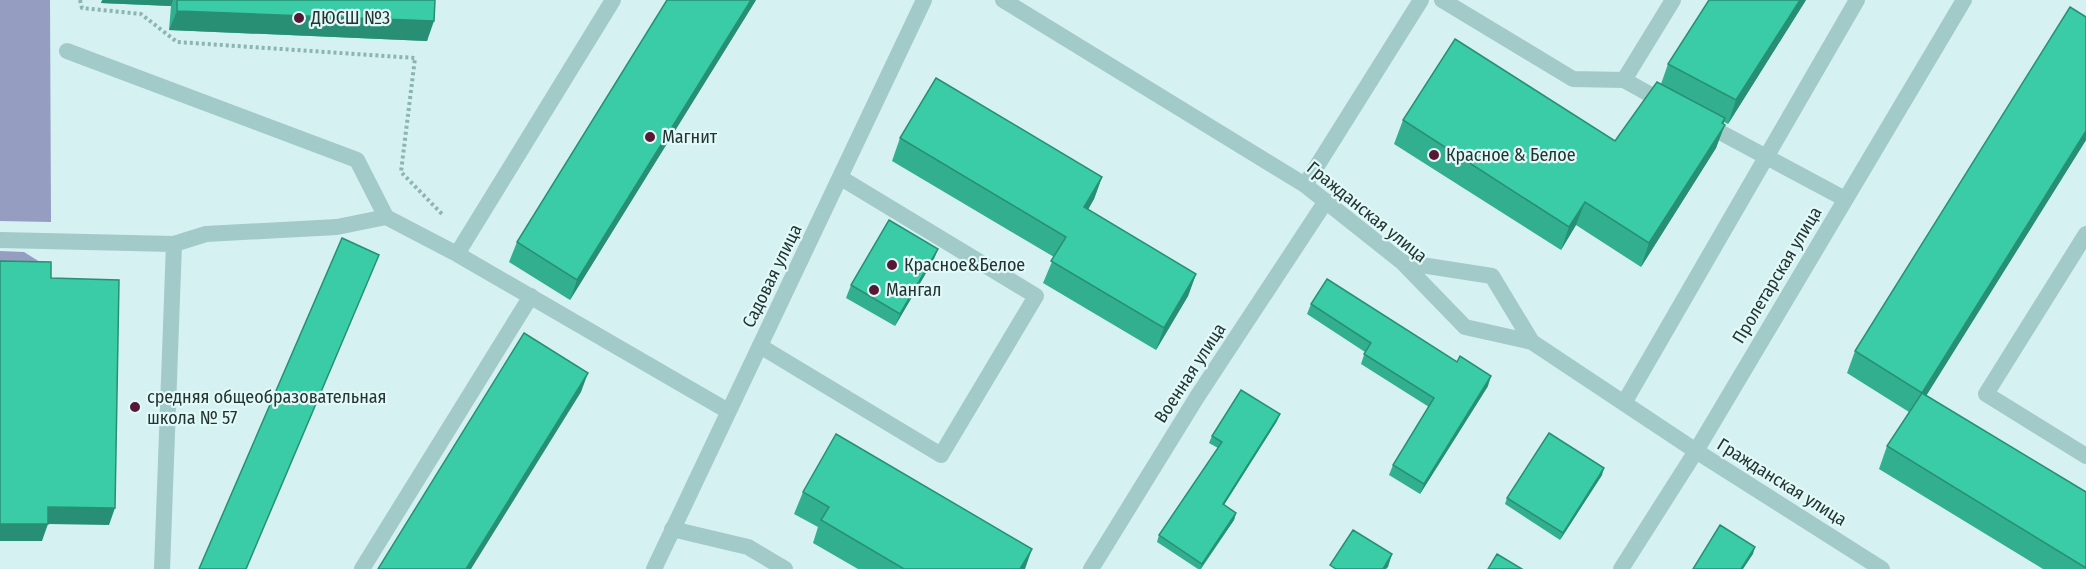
<svg xmlns="http://www.w3.org/2000/svg" width="2086" height="569" font-family="'Fira Sans Condensed',sans-serif">
	<rect width="100%" height="100%" fill="#d5f1f2"/>
	<!-- green -->
	<path fill="#959dc1" d="M0,0H50L51,222L0,221Z
		M0,251L24,252L40,262L0,278Z"/>
	<g fill="none" stroke-linecap="round" stroke-linejoin="round">
		<!-- path -->
		<path stroke="#8cb5b2" stroke-width="4" stroke-dasharray="3 3" stroke-linecap="butt" d="M80,0L82,8L141,14L177,42L415,58L401,172L443,215"/>
		<!-- service -->
		<path stroke="#a1cac8" stroke-width="16" d="M613,0L457,254L728,411
			M1442,0L1573,79L1624,80L1673,0
			M67,51L357,160L386,217
			M1624,80L1667,104
			M1703,123L1845,199
			M2086,234L1986,394L2086,456
			M0,240L174,244L206,234L337,227L386,217L457,254
			M760,346L941,455L1036,296L841,178
			M1624,403L1857,0
			M672,529L748,547L785,569
			M162,569L174,244
			M362,569L531,296"/>
		<!-- minor -->
		<path stroke="#a1cac8" stroke-width="16" d="M1003,0L1305,185L1402,262L1465,327L1532,342L1696,451L1882,569
			M1305,185L1421,0
			M1402,262L1492,276L1532,342
			M654,569L924,0
			M1091,569L1197,397L1326,201"/>
		<!-- tertiary -->
		<path stroke="#a1cac8" stroke-width="16" d="M1621,569L1696,451L1964,0"/>
	</g>
	<!-- wall -->
	<path fill="#31af8f" d="M102,0H435L427,41L169,30L171,6L101,3Z
		M756,0L570,300L509,262L517,242Z
		M1806,0L1728,124L1724,122L1716,148L1641,267L1576,225L1561,250L1394,144L1403,120L1615,141L1661,84L1668,64Z
		M2086,17V140L1926,396L2086,492V569H2043L1879,469L1887,446L1909,412L1847,373L1855,351Z
		M900,138L1102,177L1094,199L1088,210L1196,274L1188,296L1156,350L1043,283L1054,257L892,161Z
		M938,249L933,261L895,326L846,298L851,285Z
		M1311,304L1488,386L1420,494L1389,475L1393,465L1429,407L1361,364L1365,352L1307,314Z
		M1277,421L1224,505L1236,513L1234,520L1201,569H1198L1157,542L1159,535L1218,448L1209,443L1212,436Z
		M1602,475L1560,540L1505,504L1507,498Z
		M803,492L1025,569H858L813,543L818,527L794,514Z"/>
	<!-- shaded-wall -->
	<path fill="#288f74" d="M103,0H173L171,6L101,3Z
		M751,0H756L570,300L577,280Z
		M1800,0H1806L1728,124L1736,100Z
		M177,11L434,21L427,41L169,30Z
		M1725,118L1720,133L1725,125L1716,148L1641,267L1649,243Z
		M2086,131V140L1914,415L1922,393Z
		M1102,177L1094,199L1076,229L1084,207Z
		M1585,202L1576,225L1561,250L1569,227Z
		M938,249L933,261L895,326L900,314Z
		M1196,274L1188,296L1156,350L1164,328Z
		M588,373L581,392L471,569H466Z
		M1491,376L1488,386L1420,494L1424,484Z
		M1280,414L1277,421L1220,511L1223,504Z
		M1604,468L1602,475L1560,540L1563,533Z
		M48,507L115,508L109,525L48,524L42,541H0V524Z
		M1236,513L1234,520L1200,569L1202,564Z
		M1755,547L1753,554L1743,569H1741Z
		M1032,549L1025,569H1020Z
		M1392,554L1388,567L1386,569H1383Z"/>
	<!-- building -->
	<path fill="#39cca6" stroke="#288f74" stroke-width="1.5" d="M177,0H435L434,21L177,11Z
		M667,0H751L577,280L517,242Z
		M1709,0H1800L1736,100L1668,64Z
		M2070,7L2086,17V131L1922,393L1855,351Z
		M1455,39L1615,141L1657,82L1725,118L1722,123L1725,125L1649,243L1585,202L1569,227L1403,120Z
		M936,78L1102,177L1084,207L1196,274L1164,328L1051,261L1066,237L900,138Z
		M889,220L938,249L900,314L851,285Z
		M342,238L379,255L246,569H199Z
		M0,261L51,262V278L119,280L115,508L48,507V524H0Z
		M1327,279L1457,362L1460,356L1491,376L1424,484L1393,465L1434,398L1364,354L1371,343L1311,304Z
		M524,333L588,373L466,569H378Z
		M1241,390L1280,414L1223,504L1236,513L1202,564L1159,535L1222,442L1212,436Z
		M1922,393L2086,492V568L1887,446Z
		M1549,433L1604,468L1563,533L1507,498Z
		M836,434L1032,549L1020,569H904L821,520L829,507L803,492Z
		M1720,525L1755,547L1741,569H1693Z
		M1353,530L1392,554L1383,569H1336L1330,565Z
		M1497,554L1522,569H1488Z"/>
	<!-- markers -->
	<g fill="#561934" stroke="#e1f9f9" stroke-width="2">
		<circle cx="299" cy="18" r="6"/>
		<circle cx="650" cy="137" r="6"/>
		<circle cx="1434" cy="155" r="6"/>
		<circle cx="892" cy="265" r="6"/>
		<circle cx="874" cy="290" r="6"/>
		<circle cx="135" cy="407" r="6"/>
	</g>
	<g text-anchor="middle" stroke-width="4.5" stroke-linejoin="round" paint-order="stroke">
		<!-- poi labels -->
		<g font-size="18" fill="#243431" stroke="#e1f9f9" text-anchor="start">
			<text x="311" y="24">ДЮСШ №3</text>
			<text x="662" y="143">Магнит</text>
			<text x="1446" y="161">Красное &amp; Белое</text>
			<text x="904" y="271">Красное&amp;Белое</text>
			<text x="886" y="296">Мангал</text>
			<text x="147" y="403">средняя общеобразовательная<tspan x="147" dy="21">школа № 57</tspan></text>
		</g>
		<!-- street labels -->
		<g font-size="18" fill="#243431" stroke="#e1f9f9">
			<text transform="translate(1367 212) rotate(39)" y="6">Гражданская улица</text>
			<text transform="translate(1777 275) rotate(-59)" y="6">Пролетарская улица</text>
			<text transform="translate(772 276) rotate(-64)" y="6">Садовая улица</text>
			<text transform="translate(1190 373) rotate(-57)" y="6">Военная улица</text>
			<text transform="translate(1782 482) rotate(32)" y="6">Гражданская улица</text>
		</g>
	</g>
</svg>
